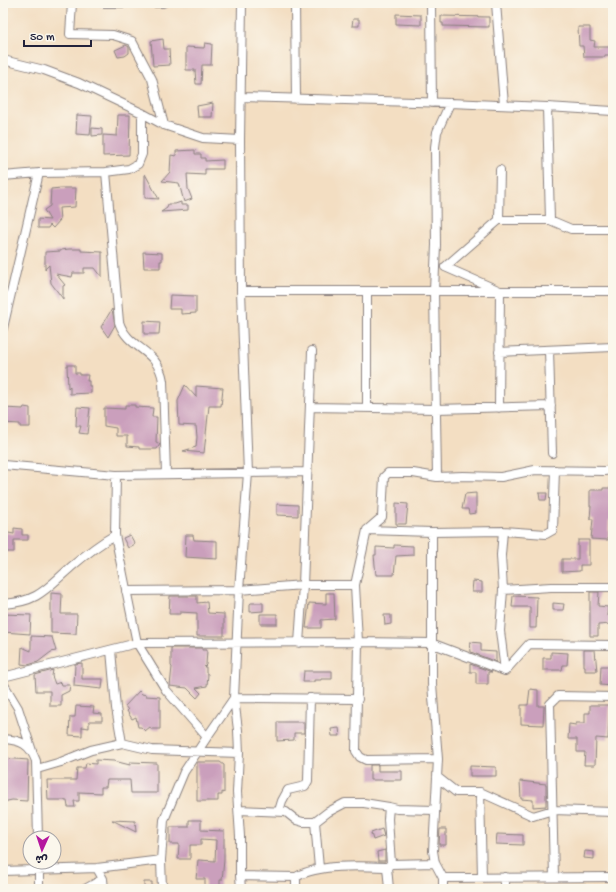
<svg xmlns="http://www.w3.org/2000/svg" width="616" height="892" font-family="'Gochi Hand','Playpen Sans Arabic',sans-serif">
	<rect width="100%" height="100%" fill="#fbf7ec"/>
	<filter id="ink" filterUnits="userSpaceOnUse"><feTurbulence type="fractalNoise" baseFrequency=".025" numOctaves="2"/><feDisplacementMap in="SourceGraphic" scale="8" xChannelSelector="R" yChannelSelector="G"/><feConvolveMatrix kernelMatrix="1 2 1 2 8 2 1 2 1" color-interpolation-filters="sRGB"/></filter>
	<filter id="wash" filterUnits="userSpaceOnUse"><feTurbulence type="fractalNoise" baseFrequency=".012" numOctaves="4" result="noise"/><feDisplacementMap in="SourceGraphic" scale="16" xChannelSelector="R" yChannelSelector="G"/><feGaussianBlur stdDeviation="0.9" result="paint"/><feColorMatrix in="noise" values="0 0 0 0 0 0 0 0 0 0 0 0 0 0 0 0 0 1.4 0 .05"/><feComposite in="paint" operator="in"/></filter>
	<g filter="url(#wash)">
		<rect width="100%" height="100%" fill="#f3dec2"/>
		<g id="blocks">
			<!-- building -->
			<path fill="#ca9fbc" d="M396,14L421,15V25L396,24Z
				M441,16L489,17V27L443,26V23H441Z
				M353,19H359V26H352Z
				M578,27H590V40L595,41L594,47H611V55H605V57H584L583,46H579Z
				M163,39L164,49H169L170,65L153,66L151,41Z
				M205,43L212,44L211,65H202L201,84H196L195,70H186V47L204,48Z
				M126,45L129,47V53L125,56L118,57L115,50Z
				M213,103L212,117H198L197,106Z
				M77,115L92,116L90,135L76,134Z
				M118,115H130L129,155L103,156V135L117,136Z
				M92,128L102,129V135L92,136Z
				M195,150V154H201V158H205V161L223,160V169H205V175L187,174L188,189L192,199L184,202L179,183L162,181L170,172L171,155L176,156V151Z
				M145,174L156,194L159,199L145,198Z
				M61,188H76L75,207L59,208L60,220L53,228L50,225L48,228H38V219L50,220L44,210L50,206L51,189Z
				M181,202V205H188V210L161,212L167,208L168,204H175Z
				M69,249H81V251L102,252V277L95,268H84V273H73L72,277L56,274L65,285L63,286V299L51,283L49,265L45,269V252L61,251V250Z
				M143,252L162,253V261H160V268H144Z
				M170,295L196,296V313L181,314V309H169Z
				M112,309L115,325L108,337L101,327Z
				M144,321L160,322L159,334H144Z
				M67,365H75V373H80V375H88L87,381H89V386H91V393L70,394V386L68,388Z
				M185,385L196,397V386L223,388L221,406H209L204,453L183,451L196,447L197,437L196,426L179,425L178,401Z
				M125,405H135V407L153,408L152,417H157L156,442L160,444L157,449H139V447L127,446V436H116V428L104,426V408L125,409Z
				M24,407L30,408V427H20V424L3,423L4,408L23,409Z
				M77,407L90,408L87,434L79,433L81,426H76Z
				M603,488H613V521L609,520L608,540L591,539L593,519H590L591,506H590V490H603Z
				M476,493V513L469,514L468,509H462L465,494Z
				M539,493H547L546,500H540Z
				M396,503L408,504L406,524H396Z
				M277,504L298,505V516L277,515Z
				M14,528L22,529V535H28V540H14V552H3V532L14,534Z
				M130,535L135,544L128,548L123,538Z
				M186,535H193L194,540L217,541V559L185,557Z
				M578,540H589V565H580V571L562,572V559H578Z
				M394,545L413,546V555L396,556L394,575H376L374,555H376V547L394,548Z
				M473,581L482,582V592H472Z
				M590,592H599L598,606L608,607L607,615H611V624L598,625V636H590Z
				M51,593L62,594L61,614H77L76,634L51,633Z
				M326,593H334L335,619L321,620V628H306L309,603L326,604Z
				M170,596H197V603L207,602L208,613L224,614V636H197V613L180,612V614H169Z
				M513,596L537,597L536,628H530V607H512Z
				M251,603H263V611L250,612V604Z
				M553,603L564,604L563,610H553Z
				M3,614L31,615L30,634L3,632Z
				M260,614H277V624H260Z
				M384,615H391V624L385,625Z
				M31,636L52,637L56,651L51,652L38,662L28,665L21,664L22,647L31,651Z
				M470,642L481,643V651L496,652V662L471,652Z
				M171,648H202V650H207L206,665L204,667H206V673L208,674L207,686L196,688L201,693L197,698L187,688L170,686L172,667L171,666Z
				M584,650H595L597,671H585V666H584Z
				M551,652L568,653L567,665H563L562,670H543V658H551Z
				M82,663V679H103L102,689L74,686L75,664Z
				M470,664L492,672H488V684H476V672H470Z
				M601,666H613V686L600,685Z
				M53,670L52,676L55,684L61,682L62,685H70L69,691L61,695V706H50V691H36L35,675Z
				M304,671H332V679H321V680H314V682H303Z
				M530,689L538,690V706H544L543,725L521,724V705H528Z
				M139,691L142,694L146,695V696L160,697V729H151L150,727L145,731L141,727H138L136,717L132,719L127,711L128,710L125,706Z
				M590,705H610L608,739L596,738L595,765H584L585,752H577V739H568L569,724L576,725V723H585V713H590Z
				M76,706L94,707L93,713L102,714V721H89V728L82,727V736L69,735L70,717H75Z
				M277,722H304V733H294V740L277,741Z
				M339,728L340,736H332L331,729Z
				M3,758L28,760L27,801L12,800L3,802Z
				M96,760L114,761L130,765V762L157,763V793H131L130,780H107L106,787H101V793L79,792V801H74L75,807H68L67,801H65V800H48L47,780H76L77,768H85L86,763L96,764Z
				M197,762H220L224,765V793L222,792V795H218V801H197Z
				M370,765H378V771H402V780H370Z
				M470,766L496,767V776H470Z
				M520,781L546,784V806L533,807V800L521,799Z
				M112,820L135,821L136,832Z
				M189,820H201V830L224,831V860L222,880H220V889H205V879H196L198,860L215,861L216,840L201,839V845H190V859H178L179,844H170V827H189Z
				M382,829L384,836L373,840L371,833Z
				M440,829H446V845H439Z
				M497,834L523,835V845L496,844Z
				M385,850V861H378L377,852Z
				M585,851L594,852V859L584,858Z
				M144,882H152V889H144Z"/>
		</g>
	</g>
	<g filter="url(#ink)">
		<use href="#blocks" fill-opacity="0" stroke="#8a807e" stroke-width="1"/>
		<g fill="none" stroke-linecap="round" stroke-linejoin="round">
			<!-- minor casing -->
			<g stroke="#8a807e" stroke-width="10">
				<path id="minor" d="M72,3L70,34L113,35L132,41L152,79L164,125
					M103,3H163
					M295,3L296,99
					M431,3L432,103
					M496,3L504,105
					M3,60L44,70L79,83L142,113L164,125L203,138L240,140
					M241,97L450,103L547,107L613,111
					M547,107L550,220
					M106,172L119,322C128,350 158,348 163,381L166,474
					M3,176L39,173L106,172L129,169L138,164L142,154V113
					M499,220H550L571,229H613
					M241,291H613
					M367,291V408
					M3,328L39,173
					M549,350L552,453
					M499,352L613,347
					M310,407L436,409L551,406
					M499,408L500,291L445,267L499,220L500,170
					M3,465L116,475L307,472
					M116,475L115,535L137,643L166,690L207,737L184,772L164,820L161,860L162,889
					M437,477L434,291L436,245L435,147L437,132L450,103
					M367,530L432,532L503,531L546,534L553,530L555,470
					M503,531L501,555L503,590L500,631L505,671
					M432,532V684L438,759L433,851L435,863L443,878V889
					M503,590L551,587H613
					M126,591L239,590L303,585H355
					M3,604C38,602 46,589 71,567C85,555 99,544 115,535
					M299,643L303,585L312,351
					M111,650L116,708L122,743
					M3,677L137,643L358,642L431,643L505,671L529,644L613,645
					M3,683L18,708L32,751
					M207,737L234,698L358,699
					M3,739C21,740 30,744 36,761L38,838
					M438,759L366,760L360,757L356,751L358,642L355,585L367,530L382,517L384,477L388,473H413L437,477L463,476L501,477L535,470L604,471L613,470
					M37,769L61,762L91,750L122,743L152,750L239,753
					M437,777L456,792H480L533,816L553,810L613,812
					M480,792L482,877
					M389,807L388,819L391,864
					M239,810L286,812L296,820L303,822H315L328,812L345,803H364L389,807L397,809L435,810
					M279,811L282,801L288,790L305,786L308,781L310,698
					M315,822L319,868
					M39,862V889
					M387,867L389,889
					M97,868L103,879L104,889
					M3,871L97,868L161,860
					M240,876L296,877C319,864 360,866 387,867L391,864L435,863
					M296,877V889
					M505,877V889
					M554,877L550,704L558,696L613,697
					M443,878L613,877
					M85,889L103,879
					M241,889L240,876V836L237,792L239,753L238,730L234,698L239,590L248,473L241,291L240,140L242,3"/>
			</g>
			<!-- minor -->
			<use href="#minor" stroke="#fff" stroke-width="8"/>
		</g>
	</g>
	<!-- margin -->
	<rect width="616" height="892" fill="none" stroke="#fbf7ec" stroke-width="16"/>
	<!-- north arrow -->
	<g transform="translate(42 850) rotate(183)"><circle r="19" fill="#fbf7ec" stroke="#a4a2a5"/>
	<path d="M0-3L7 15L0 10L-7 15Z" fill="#b5179e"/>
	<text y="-6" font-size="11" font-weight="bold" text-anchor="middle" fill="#22223b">ش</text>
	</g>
	<!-- scale -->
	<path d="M24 40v6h67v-6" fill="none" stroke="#22223b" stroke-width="2"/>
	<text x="30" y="40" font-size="12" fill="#22223b" stroke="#fbf7ec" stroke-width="3" paint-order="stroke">50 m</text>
</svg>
